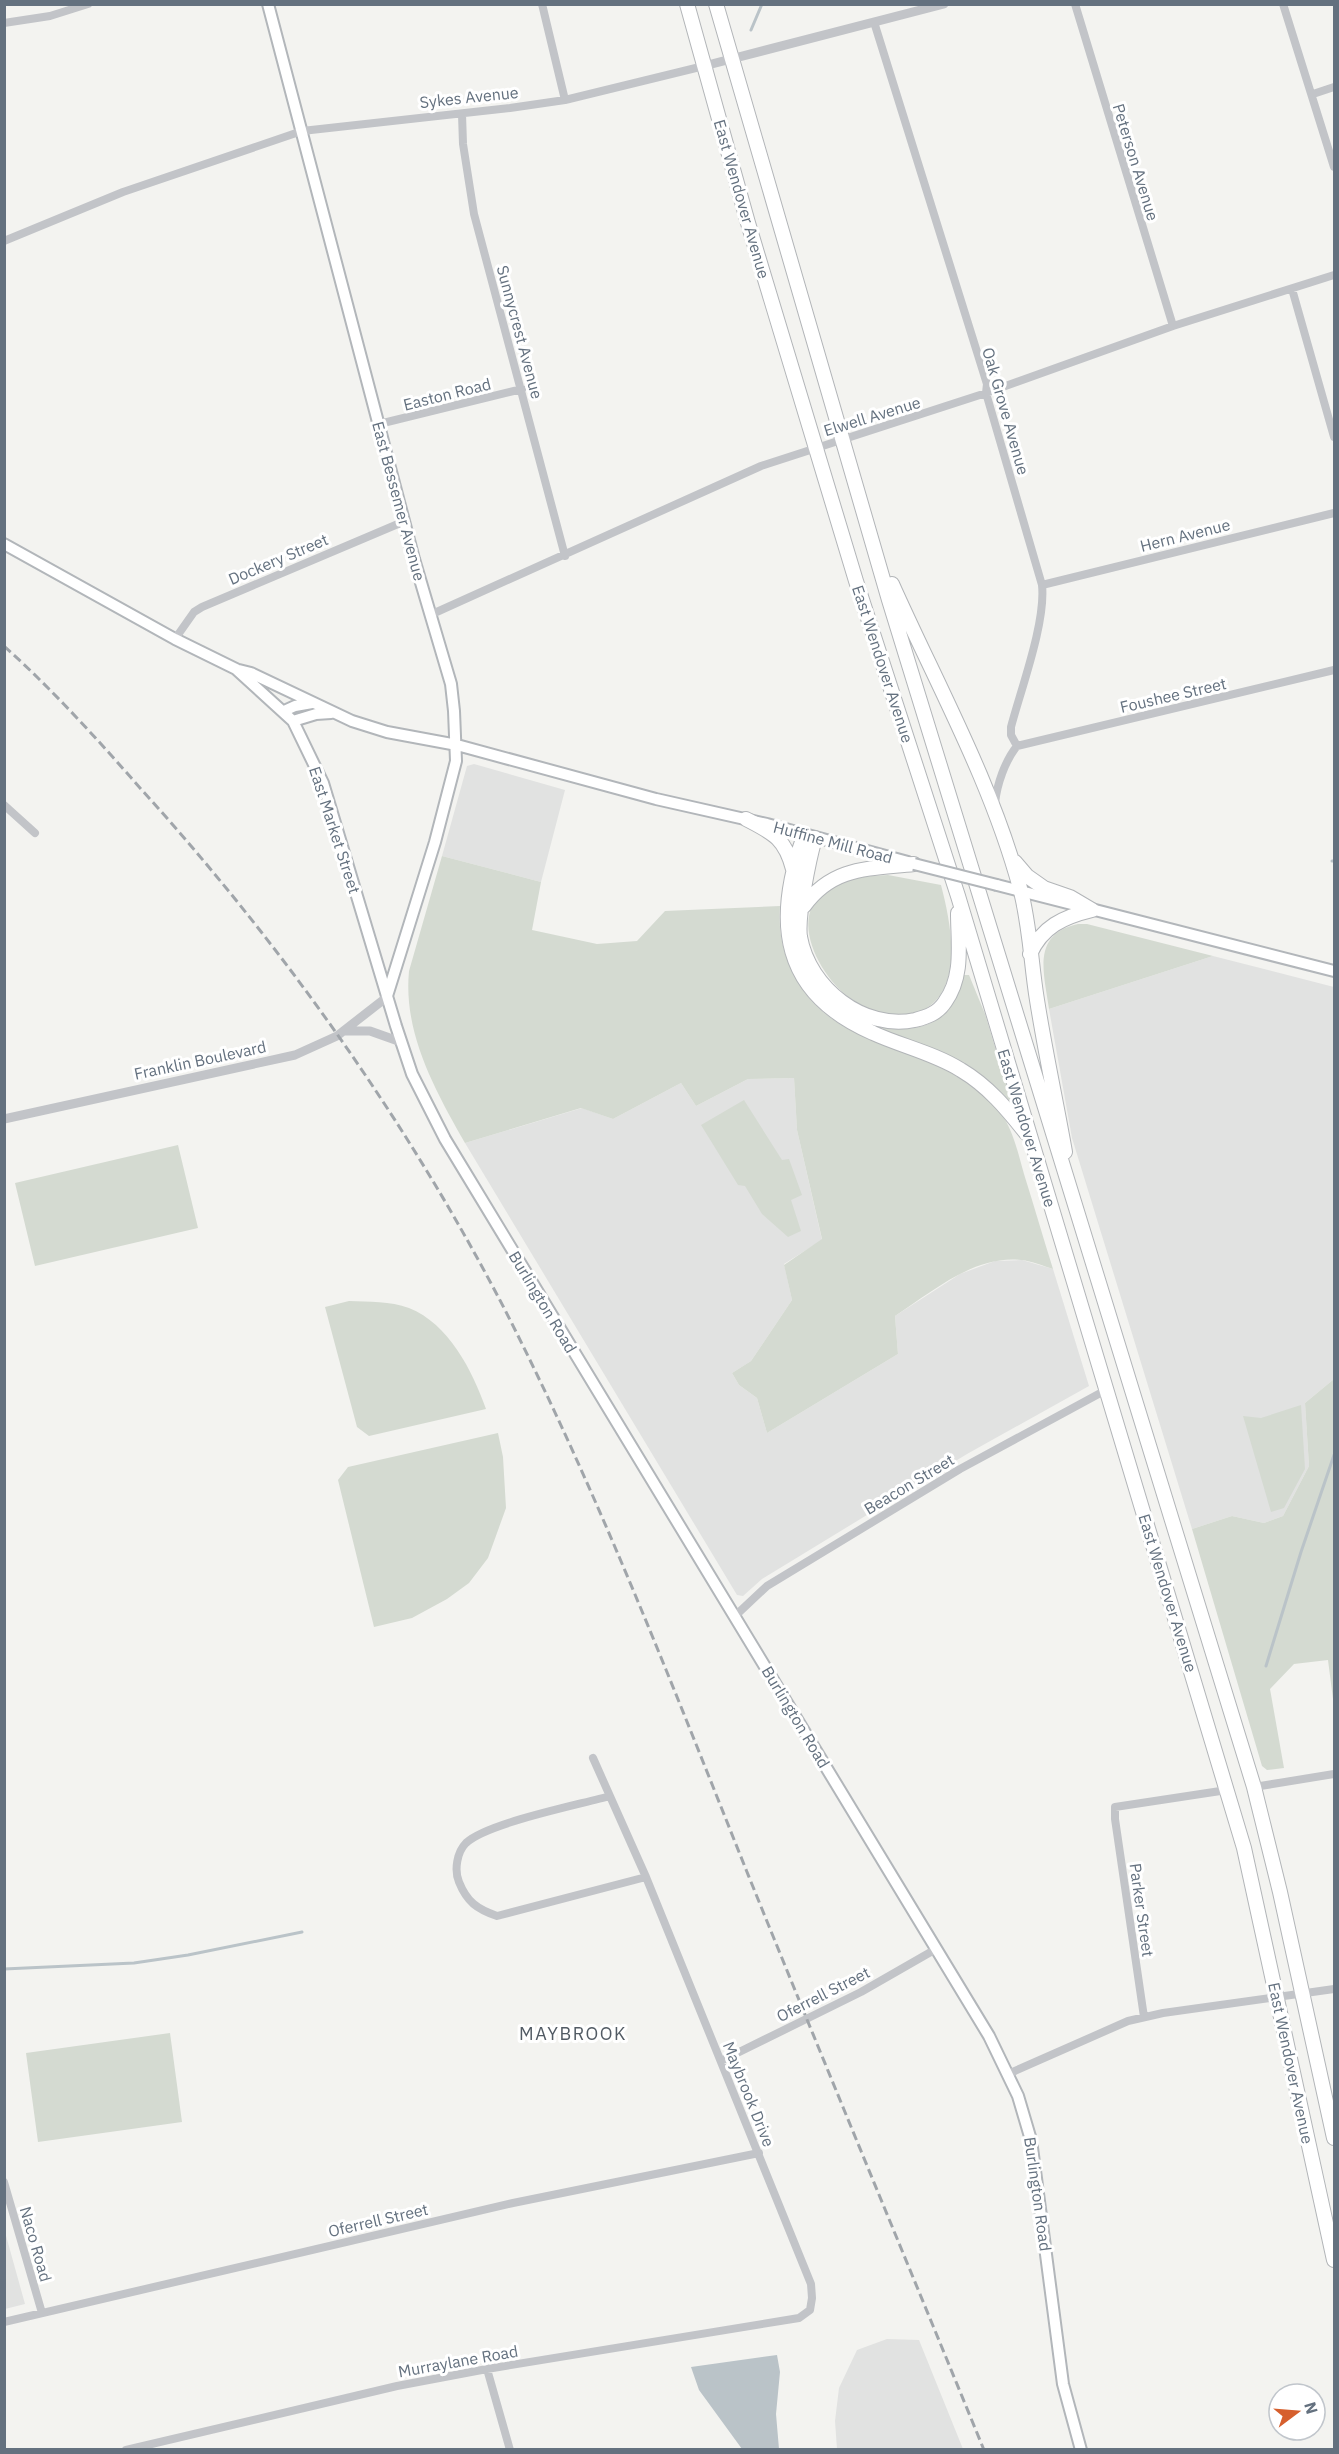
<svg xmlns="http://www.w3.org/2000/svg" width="1339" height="2454" font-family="'IBM Plex Sans',sans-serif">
	<rect width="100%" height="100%" fill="#f3f3f0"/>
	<!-- built -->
	<path fill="#e1e2e1" d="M474,764L565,790L541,882L442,856L467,766Z
		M1213,956L1334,987V1379L1305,1403L1309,1466L1283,1516L1264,1523L1232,1516L1192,1529L1072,1138L1049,1009Z
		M794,1078L797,1130L822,1240L784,1264L792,1300L751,1361L732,1373L739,1385L757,1398L767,1433L898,1354L895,1316L960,1274L995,1261L1022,1260L1053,1269L1089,1386L967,1454L762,1579L743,1596L737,1595L465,1143L582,1108L613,1119L681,1083L696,1106L748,1079Z
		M5,2232L25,2304L5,2309H4Z
		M887,2339L919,2340L963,2449H837L835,2421L839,2388L857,2350Z"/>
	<!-- green -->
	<path fill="#d4dad1" d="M442,856L541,882L532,930L597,944L637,941L665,911L780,906C778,935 784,959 799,984C841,1053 937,1045 989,1101C994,1106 1000,1112 1004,1118C1014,1134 1019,1156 1024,1174C1034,1206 1043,1237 1053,1269C1043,1266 1032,1261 1021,1260C974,1255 932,1292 895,1316L898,1354L767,1433L757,1398L739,1385L732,1373L751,1361L792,1300L784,1265L822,1239L797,1130L794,1078L748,1079L696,1106L681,1083L613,1119L581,1108L465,1143C435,1090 403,1033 409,971Z
		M888,875L941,885C952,927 967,1001 910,1015C890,1020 866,1010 850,998C821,978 786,916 827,890C845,878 866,876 888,875Z
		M1078,924H1087L1213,956L1049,1009C1044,973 1031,934 1078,924Z
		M963,975H969L985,1014L1011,1100L1007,1102C977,1062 927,1048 882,1030L883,1027C927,1034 952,1020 963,975Z
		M744,1100L782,1160L789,1159L802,1195L791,1200L801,1231L788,1237L762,1214L745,1186L738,1185L701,1125Z
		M178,1145L198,1228L35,1266L15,1183Z
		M349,1301C369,1302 390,1301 409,1308C449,1324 472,1370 486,1409L369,1436L357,1427L325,1307Z
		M1334,1379V1707L1328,1660L1294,1664L1270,1689L1284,1768L1267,1770L1262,1766L1192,1529L1232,1516L1264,1523L1283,1516L1309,1466L1305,1403Z
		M1301,1405L1305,1469L1284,1508L1271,1512L1243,1416L1261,1418Z
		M498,1433L503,1457L506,1508L488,1558L469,1583L447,1599L412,1618L374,1627L338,1480L348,1467Z
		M170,2033L182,2122L38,2142L26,2053Z"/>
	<!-- water -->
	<path fill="#bac3c8" d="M777,2355L780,2372L776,2414L779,2449H742L699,2390L691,2367Z"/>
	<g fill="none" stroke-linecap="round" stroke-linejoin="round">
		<!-- stream -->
		<path stroke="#bac3c8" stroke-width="3" d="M751,30L762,4
			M1332,861H1334
			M1266,1666L1301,1552L1334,1455
			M4,1969L134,1963L188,1955L302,1932"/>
		<!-- secondary casing -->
		<g stroke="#b2b6ba" stroke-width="14">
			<path id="secondary" d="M268,4L414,559L451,684L454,711L456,761L435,842L387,996
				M4,544L175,639L236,669L293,721L323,783L396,1026L412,1074L445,1139L989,2036L1018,2096L1031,2140L1063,2384L1081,2450
				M239,670L251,673L352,721L387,732L457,745L656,799L767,824L908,862
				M284,711L295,706L312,703
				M293,721L316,714L331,713
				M997,885L1334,971"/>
		</g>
		<!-- trunk casing -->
		<g stroke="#b2b5b8" stroke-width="16">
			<path id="trunk" d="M687,4L748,223L856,581L958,896L1244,1848L1334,2260
				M716,4L889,600L1254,1787L1280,1892L1334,2138
				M892,584C937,685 991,781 1020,888C1030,924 1031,964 1037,1000C1045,1051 1056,1101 1065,1152
				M746,819C773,833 785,838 793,869
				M804,836C773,922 781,993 873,1033C901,1046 934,1053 961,1070C988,1086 1007,1109 1026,1133
				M815,838C809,859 797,917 800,937C809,988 864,1031 915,1020C927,1017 938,1013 945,1002C964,976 958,943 958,913
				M1015,862L1027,876L1044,888L1070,897L1092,910
				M804,906C833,866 869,869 914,864
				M1030,954C1042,927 1063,917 1092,910"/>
		</g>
		<!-- minor -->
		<path stroke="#c2c4c8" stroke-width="8" d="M542,4L565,100
			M1075,4L1173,326
			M1283,4L1334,167
			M874,22L987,384L986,393L1042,585C1046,622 1021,689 1011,727V735L1017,746C1005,761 997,784 995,803
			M4,23L50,16L88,4
			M1313,94L1334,87
			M462,114L463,144L474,214L565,556
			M4,241L123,192L302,131L510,108L565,100L704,66
			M1292,289L1334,437
			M379,424L522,389
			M1042,585L1334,513
			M430,615L761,466L986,393L1173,326L1334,275
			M175,639L194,612L202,607L405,521
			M1017,746L1334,670
			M4,805L35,833
			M735,1616L767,1586L960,1469L1106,1390
			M1254,1787L1334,1774
			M610,1796C578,1805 487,1823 466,1843C457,1852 454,1870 459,1882C467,1902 477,1909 497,1916L646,1877
			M1144,2017L1115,1819V1807L1227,1790
			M721,2061L861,1992L936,1949
			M1008,2074L1128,2021L1163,2013L1334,1989
			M4,2182L42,2313
			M4,2322L513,2203L759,2153
			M487,2369L510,2450
			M126,2450L397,2386L487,2369L799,2318L810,2310L812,2298L811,2284L646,1877L593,1758"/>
		<!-- tertiary -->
		<path stroke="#c2c4c8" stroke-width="9" d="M704,66L944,4
			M345,1031H370L401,1042
			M4,1119L295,1055L337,1036L387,997"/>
		<!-- secondary -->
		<use href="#secondary" stroke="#fff" stroke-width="10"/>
		<!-- trunk -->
		<use href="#trunk" stroke="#fff" stroke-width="14"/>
		<!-- rail -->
		<path stroke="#a0a5aa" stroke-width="3" stroke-dasharray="9 4.5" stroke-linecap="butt" d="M4,646C53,690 98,740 141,789C282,945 407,1121 504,1308C597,1490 671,1682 747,1872C825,2065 905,2257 984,2450"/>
		<!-- secondary-bridge casing -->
		<g stroke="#b2b6ba" stroke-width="14" stroke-linecap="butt">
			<path id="secondary-bridge" d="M914,864L997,885"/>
		</g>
		<!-- secondary-bridge -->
		<use href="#secondary-bridge" stroke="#fff" stroke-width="10"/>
	</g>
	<g text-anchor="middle" stroke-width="6" stroke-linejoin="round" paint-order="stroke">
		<!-- street labels -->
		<g font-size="16" fill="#64717f" stroke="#fff">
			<text transform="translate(469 97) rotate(-6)" y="6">Sykes Avenue</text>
			<text transform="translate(1136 162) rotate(73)" y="6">Peterson Avenue</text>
			<text transform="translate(742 199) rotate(74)" y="6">East Wendover Avenue</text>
			<text transform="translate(520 332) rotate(75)" y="6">Sunnycrest Avenue</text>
			<text transform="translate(447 394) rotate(-14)" y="6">Easton Road</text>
			<text transform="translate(1006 411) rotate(74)" y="6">Oak Grove Avenue</text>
			<text transform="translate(872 416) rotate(-17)" y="6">Elwell Avenue</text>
			<text transform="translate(399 501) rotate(75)" y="6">East Bessemer Avenue</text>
			<text transform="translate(1185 535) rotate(-14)" y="6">Hern Avenue</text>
			<text transform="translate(278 559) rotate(-23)" y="6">Dockery Street</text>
			<text transform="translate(883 664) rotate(72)" y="6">East Wendover Avenue</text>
			<text transform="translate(1173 695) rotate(-13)" y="6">Foushee Street</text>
			<text transform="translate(335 830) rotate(72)" y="6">East Market Street</text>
			<text transform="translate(833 842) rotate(15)" y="6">Huffine Mill Road</text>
			<text transform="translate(200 1060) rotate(-12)" y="6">Franklin Boulevard</text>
			<text transform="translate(1027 1128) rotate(73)" y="6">East Wendover Avenue</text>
			<text transform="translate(543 1302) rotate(59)" y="6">Burlington Road</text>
			<text transform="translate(909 1484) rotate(-31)" y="6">Beacon Street</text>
			<text transform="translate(1168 1593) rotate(73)" y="6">East Wendover Avenue</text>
			<text transform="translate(796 1717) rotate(59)" y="6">Burlington Road</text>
			<text transform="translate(1142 1910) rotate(82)" y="6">Parker Street</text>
			<text transform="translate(823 1994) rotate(-27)" y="6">Oferrell Street</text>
			<text transform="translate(1291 2063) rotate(78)" y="6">East Wendover Avenue</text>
			<text transform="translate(749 2094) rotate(68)" y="6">Maybrook Drive</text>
			<text transform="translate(1038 2194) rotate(82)" y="6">Burlington Road</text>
			<text transform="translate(378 2220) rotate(-13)" y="6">Oferrell Street</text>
			<text transform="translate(36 2244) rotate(74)" y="6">Naco Road</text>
			<text transform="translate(458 2361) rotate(-10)" y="6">Murraylane Road</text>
		</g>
		<!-- neighbourhood labels -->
		<g font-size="18" letter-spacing="1.5" fill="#525b64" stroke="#fff">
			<text x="573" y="2040">MAYBROOK</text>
		</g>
	</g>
	<!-- border -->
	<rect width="1339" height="2454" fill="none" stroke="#64717f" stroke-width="12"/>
	<!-- north arrow -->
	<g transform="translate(1297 2412) rotate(74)"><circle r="28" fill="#ffffff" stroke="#c1c6cc" stroke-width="1.5"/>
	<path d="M0-4.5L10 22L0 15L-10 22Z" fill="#d65f2d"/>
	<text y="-9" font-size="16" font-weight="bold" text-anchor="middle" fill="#64717f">N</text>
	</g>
</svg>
